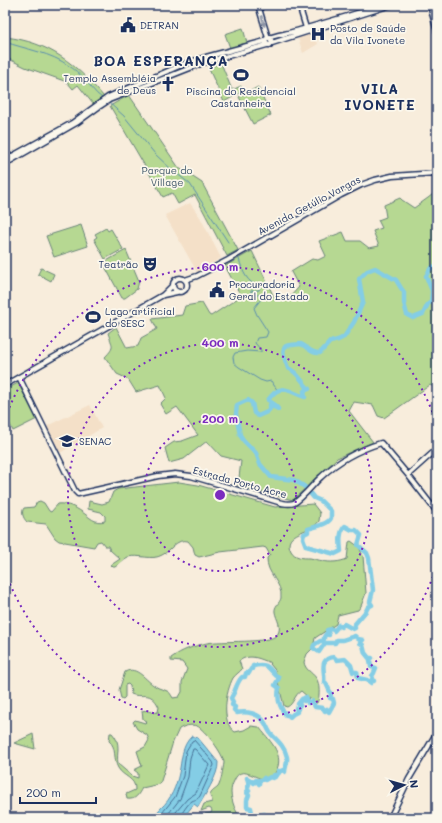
<svg xmlns="http://www.w3.org/2000/svg" width="442" height="823" font-family="Mali,sans-serif">
	<rect width="100%" height="100%" fill="#f8eddc"/>
	<filter id="ink" filterUnits="userSpaceOnUse"><feTurbulence type="fractalNoise" baseFrequency=".025" numOctaves="2"/><feDisplacementMap in="SourceGraphic" scale="8" xChannelSelector="R" yChannelSelector="G"/><feConvolveMatrix kernelMatrix="1 2 1 2 8 2 1 2 1" color-interpolation-filters="sRGB"/></filter>
	<g filter="url(#ink)">
		<!-- built -->
		<path fill="#f4e0c8" d="M313,32L318,44L303,53L298,38Z
			M190,203L200,217L221,258L197,272L165,215Z
			M90,405L102,428L60,453L47,426Z"/>
		<!-- green -->
		<path fill="#b6d892" stroke="#688478" d="M243,28L247,43L230,48L225,34Z
			M5,37C50,42 76,64 104,97L93,104L78,85L73,89L67,82L25,67L5,57Z
			M221,63L232,90L241,86L243,91L224,102L208,67Z
			M258,87L271,115L253,124L239,97Z
			M129,95L179,168L202,183L238,250L227,256L195,195L178,204L172,193L163,197L110,106Z
			M437,191V387L436,388L430,385L384,418L378,416L373,405L354,402L349,411L373,442L337,458L293,500L238,486L241,461L221,456L207,441L184,459L169,463L165,448L174,442L182,441L198,435L177,407L166,414L160,404L166,398L160,385L136,392L128,379L117,374L105,357C116,346 112,346 108,333L116,327L127,348L138,346L141,338L157,329L152,319L182,315L185,306L202,303L209,315L211,316L241,296L225,266L252,251L274,297L288,299L299,287L291,272L312,259L318,260L326,256L319,241L343,232L347,241H360L369,248L379,246L373,231L382,228L378,220L386,217L384,205L400,198L402,200L414,208L428,198Z
			M81,225L88,246L54,257L46,236Z
			M106,228L108,231L111,229L123,249L105,259L94,239L97,237L95,234Z
			M126,250L139,281L137,289L125,298H122L103,263Z
			M41,268L54,274L51,281L38,274Z
			M18,383L37,419L13,431L5,414V390Z
			M179,482L198,485L275,507L313,504L320,513L319,521C313,532 281,532 291,551C295,558 303,558 310,558C315,559 318,560 323,561C330,563 340,562 347,559L349,542L351,541L359,547L363,556L366,593L361,606L358,610L338,615L336,624L315,638L313,648L307,654L304,662C305,670 312,672 316,678C320,683 320,698 317,703H315L301,691C294,695 294,704 287,707L284,706L275,670L270,664L271,663C260,659 250,653 239,661L242,669C240,672 236,674 233,678C226,691 220,722 235,732L244,730L251,726L259,727C268,739 284,753 277,769C275,774 271,778 266,779C255,780 241,763 234,781C232,785 231,788 231,793C232,802 235,811 241,818L204,816L205,814L211,813L212,811L211,809L209,808L201,811L204,804L212,802V800L210,796C211,791 215,790 218,787C221,783 223,768 224,763C224,754 204,729 197,726C191,724 184,726 179,729L173,742L160,784L142,788C138,795 136,800 127,799L126,794L135,790C136,778 123,777 118,768C113,760 117,747 109,741L110,733H112C122,744 116,751 118,764L132,776L138,778V773L134,770L142,766L137,751L145,747L149,740L147,735L137,729L133,722L135,720L145,723L147,721L143,719L142,711C147,709 152,714 158,712L159,707C150,689 143,699 131,694L130,686L128,684L125,685V697L123,699L121,698L119,690L125,672C137,665 146,681 155,686C159,689 163,689 167,691C170,692 171,695 173,698L179,697L182,692V682L187,669L182,662L171,661V658C182,650 194,646 207,643C221,640 269,644 277,635C283,627 276,619 275,612C274,606 280,603 281,598C283,583 266,574 267,558L270,555L266,548L263,547L220,552L199,557L195,555L193,547L188,541C176,538 171,551 162,555C152,561 139,554 128,557C123,559 120,564 115,567H113L111,565L120,559L110,550L108,546H105L101,541L97,542L94,547L59,541L55,538L46,524L27,522C23,518 21,512 24,508L34,507L37,502L40,501L44,503L49,511L51,512L58,504C66,503 75,507 82,512C90,517 94,524 105,521V516L101,512L88,509L89,501L102,504L109,502L113,492L118,489Z
			M33,734L35,749L14,743Z"/>
		<!-- water -->
		<path fill="#84cde5" stroke="#5a8eaf" d="M192,736L198,738L218,762C219,775 204,796 198,807L194,804L183,818H150C155,816 157,812 161,808C171,799 176,787 179,773C182,760 181,746 192,736Z"/>
		<g fill="none" stroke-linecap="round" stroke-linejoin="round">
			<!-- shore -->
			<path stroke="#456e94" stroke-width="1" d="M158,818L175,797L183,776L186,751L192,741L194,740L213,762L214,765L200,796C197,800 196,799 192,801C189,802 180,815 180,818
				M165,818L180,799L188,777L190,758L193,749H195L209,765L196,793L187,799L176,812L175,818"/>
			<!-- stream -->
			<path stroke="#5a8eaf" stroke-width="1" d="M5,42C25,49 52,53 69,66C74,69 79,73 83,78C90,84 94,93 102,98
				M108,102L124,116L155,154L171,169L190,184L228,242
				M239,259C243,272 246,282 260,287L259,290L251,291V294L254,295H260L262,298L254,308L257,315L268,332L266,337L257,338L255,343L261,350V352L247,351L235,353L233,357L234,363L239,367L260,380L266,382L271,381L278,391"/>
			<!-- river -->
			<path stroke="#84cde5" stroke-width="4.5" d="M271,818L264,814L258,817L252,813L251,808L247,807V800L249,795L247,793L249,791L247,790L249,784L247,778L252,781L254,783L256,780L259,784V780H262L264,778L265,780L270,777L273,778L275,777L274,775H277L279,773L278,771H281L283,770L285,772C285,767 288,763 287,757C285,747 278,741 271,734C268,730 267,726 265,723C260,713 246,711 237,713L234,710L235,707L232,705L233,702L231,698C236,691 236,683 242,677H245L246,673H249L251,669H252L253,666C270,662 268,670 279,678L275,685L279,688C277,698 280,708 286,715H288L290,717L293,714L297,712L296,708L298,709V707L300,705L298,704L302,699L304,701V698L306,697L308,703L312,701L315,707L323,708L325,711L327,709L329,712L334,703L333,699L330,698L331,694L326,683L324,682C326,672 317,659 334,657L337,660L345,659L351,665L353,672H357L358,678L367,680L371,683L372,679L374,681L372,676L374,673L376,668L371,667L370,660L372,658H369L365,653L363,645L360,643L363,640L358,639L355,636L343,640H337L335,643H325L319,652L313,648L314,645L320,641H323L324,639V637L326,634L329,635L327,630L332,629L334,631L339,625L341,627L344,624L353,629L355,628L354,625L366,611L368,607L372,605L370,602L373,590L369,558L367,553L358,545L361,535L356,530H352L345,526C339,532 340,542 341,551L335,554L306,546L303,538L304,534L308,532V529C314,527 328,525 331,518C331,516 331,514 331,511L321,501L314,498L305,487L294,480L271,477L260,464L256,453L244,441L240,435L236,414L237,405L248,400L252,403L254,413L258,416L267,412L270,409V405L278,409L274,404L268,400C282,381 288,392 305,397L304,391L309,389C300,380 299,373 288,368C285,360 278,345 291,345C294,345 298,344 301,344C308,347 311,354 320,353L330,342L338,340L344,337L354,322L363,302L359,279L367,271L375,268L396,280L401,288L404,292V303L407,315L413,318L423,314L428,304L431,302L432,291L426,276L430,269L437,265
				M275,818L281,817L284,818"/>
			<!-- secondary casing -->
			<g stroke="#1b2f5e" stroke-width="7">
				<path id="secondary" d="M258,5L268,38
					M299,5L306,28
					M430,5L437,32
					M435,5L437,13
					M270,38L272,42L270,45H268L265,42L266,39C275,35 286,34 296,31C324,23 353,15 382,5
					M272,43L391,5
					M5,160L72,123L108,97L184,64L206,57L265,41
					M5,164L78,122L100,106L109,100L203,63L267,45
					M173 285a7 7 0 1 1 14 0a7 7 0 1 1-14 0Z
					M185,280L197,276L228,260L341,195L361,185L375,180L392,176L437,173
					M163,295L177,292
					M19,377L75,491L78,494L158,476L175,474L191,476L275,501C281,503 288,505 294,503C303,498 313,484 321,477C338,461 358,450 381,443L408,475L437,512
					M5,385L163,295L173,285
					M408,475L437,449
					M390,818L409,779L437,732"/>
			</g>
			<!-- secondary -->
			<use href="#secondary" stroke="#fbf7ec" stroke-width="4"/>
		</g>
		<!-- one-way arrows -->
		<defs><path id="oneway-solid" d="M-6-.8H1V-3.2L6.5 0L1 3.2V.8H-6Z"/></defs>
		<use fill="#8b93a5" href="#oneway-solid" transform="translate(263 21) rotate(73)"/>
	</g>
	<!-- distance rings -->
	<g fill="none" stroke="#7b2cbf" stroke-width="2" stroke-dasharray="2 4">
		<circle cx="220" cy="495" r="76"/>
		<circle cx="220" cy="495" r="152"/>
		<path d="M437 565A228 228 0 0 1 5 571M5 419A228 228 0 0 1 437 425"/>
	</g>
	<!-- icons -->
	<defs>
		<g id="civic-bare" transform="scale(1.2)"><path d="M-.6-6.5H3V-4.5H.6V-3L4-1V1h2V6H-6V1h2V-1L-.6-3ZM-1.2 2.5V6h2.4V2.5Z" fill="#1b2f5e" stroke="#fbf7ec" stroke-width="2.5" paint-order="stroke"/></g>
		<g id="hospital-bare" transform="scale(1.2)"><path d="M-5-5h3v3.5h4V-5h3V5h-3V1.5h-4V5h-3Z" fill="#1b2f5e" stroke="#fbf7ec" stroke-width="2.5" paint-order="stroke"/></g>
		<g id="stadium-bare" transform="scale(1.2)"><path d="M0-5a6.5 5 0 1 0 0 10a6.5 5 0 1 0 0-10ZM-3.5-1.8h7v3.6h-7Z" fill="#1b2f5e" stroke="#fbf7ec" stroke-width="2.5" paint-order="stroke"/></g>
		<g id="church-bare" transform="scale(1.2)"><path d="M-1.2-6h2.4v3.5h3.3v2.4h-3.3V6h-2.4V-.1h-3.3v-2.4h3.3Z" fill="#1b2f5e" stroke="#fbf7ec" stroke-width="2.5" paint-order="stroke"/></g>
		<g id="theatre-bare" transform="scale(1.2)"><path d="M-5-5.5Q0-4 5-5.5V0Q5 5 0 6Q-5 5-5 0ZM-3.3-2.5H-1v1.5H-3.3ZM1-2.5H3.3v1.5H1ZM-2.8 1Q0 5.5 2.8 1Z" fill="#1b2f5e" stroke="#fbf7ec" stroke-width="2.5" paint-order="stroke"/></g>
		<g id="university-bare" transform="scale(1.2)"><path d="M0-5L7-2L0 1L-7-2ZM-4 1L0 2.5L4 1V4Q0 6-4 4Z" fill="#1b2f5e" stroke="#fbf7ec" stroke-width="2.5" paint-order="stroke"/></g>
	</defs>
	<g fill-rule="evenodd">
		<use href="#civic-bare" x="128" y="25"/>
		<use href="#hospital-bare" x="318" y="34"/>
		<use href="#stadium-bare" x="241" y="75"/>
		<use href="#church-bare" x="168" y="84"/>
		<use href="#theatre-bare" x="150" y="264"/>
		<use href="#civic-bare" x="217" y="290"/>
		<use href="#stadium-bare" x="93" y="317"/>
		<use href="#university-bare" x="67" y="441"/>
	</g>
	<g text-anchor="middle" stroke-width="3.5" stroke-linejoin="round" paint-order="stroke">
		<!-- poi labels -->
		<g font-size="10" fill="#1b2f5e" stroke="#fbf7ec" text-anchor="start">
			<text x="140" y="29">DETRAN</text>
			<text x="330" y="32">Posto de Saúde<tspan x="330" dy="12">da Vila Ivonete</tspan></text>
			<text x="156" y="82" text-anchor="end">Templo Assembléia<tspan x="156" dy="12">de Deus</tspan></text>
			<text x="241" y="95" text-anchor="middle">Piscina do Residencial<tspan x="241" dy="12">Castanheira</tspan></text>
			<text x="138" y="268" text-anchor="end">Teatrão</text>
			<text x="229" y="288">Procuradoria<tspan x="229" dy="12">Geral do Estado</tspan></text>
			<text x="105" y="315">Lago artificial<tspan x="105" dy="12">do SESC</tspan></text>
			<text x="79" y="445">SENAC</text>
		</g>
		<!-- park labels -->
		<g font-size="10" fill="#42596b" stroke="#fbf7ec">
			<text x="167" y="174">Parque do<tspan x="167" dy="12">Village</tspan></text>
		</g>
		<!-- street labels -->
		<g font-size="10" fill="#1b2f5e" stroke="#fbf7ec">
			<text transform="translate(309 205) rotate(-28)" y="4">Avenida Getúlio Vargas</text>
			<text transform="translate(240 482) rotate(15)" y="4">Estrada Porto Acre</text>
		</g>
		<!-- district labels -->
		<g font-size="14" font-weight="bold" letter-spacing="1" fill="#1b2f5e" stroke="#fbf7ec">
			<text x="161" y="66">BOA ESPERANÇA</text>
			<text x="380" y="94">VILA<tspan x="380" dy="16">IVONETE</tspan></text>
		</g>
	</g>
	<circle cx="220" cy="495" r="6" fill="#7b2cbf" stroke="#fbf7ec" stroke-width="2"/>
	<g font-size="12" text-anchor="middle" font-weight="bold" fill="#7b2cbf" stroke="#fbf7ec" stroke-width="3.5" stroke-linejoin="round" paint-order="stroke">
		<text x="220" y="271">600 m</text>
		<text x="220" y="347">400 m</text>
		<text x="220" y="423">200 m</text>
	</g>
	<!-- margin -->
	<rect width="442" height="823" fill="none" stroke="#fbf7ec" stroke-width="20"/>
	<rect x="10" y="10" width="422" height="803" fill="none" stroke="#1b2f5e" stroke-width="1.5" filter="url(#ink)"/>
	<!-- north arrow -->
	<g transform="translate(404 785) rotate(84)" stroke="#fbf7ec" stroke-width="3" paint-order="stroke">
	<path d="M0-3L7 15L0 10L-7 15Z" fill="#1b2f5e"/>
	<text y="-6" font-size="11" font-weight="bold" text-anchor="middle" fill="#1b2f5e">N</text>
	</g>
	<!-- scale -->
	<path d="M20 797v6h76v-6" fill="none" stroke="#1b2f5e" stroke-width="2"/>
	<text x="26" y="797" font-size="12" fill="#1b2f5e" stroke="#fbf7ec" stroke-width="3" paint-order="stroke">200 m</text>
</svg>
